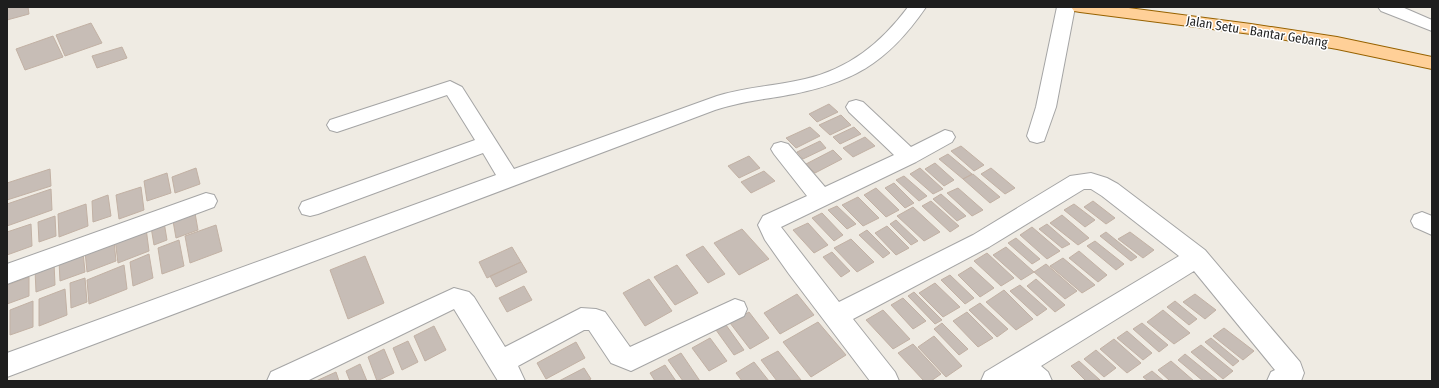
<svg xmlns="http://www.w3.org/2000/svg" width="1439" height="388" font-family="'Fira Sans Condensed',sans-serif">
	<rect width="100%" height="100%" fill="#efebe3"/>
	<!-- building -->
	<path fill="#c7bdb6" stroke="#c2b1a4" d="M7,7H28L29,14L7,20Z
		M91,23L102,43L65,56L56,35Z
		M53,36L63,57L25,70L16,49Z
		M122,47L127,58L97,68L92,56Z
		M829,104L838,112L817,122L809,114Z
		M841,115L851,125L830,135L819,125Z
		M810,127L820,136L796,148L786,138Z
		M854,127L861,134L840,144L833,137Z
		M865,137L875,146L853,157L843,148Z
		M820,141L826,148L803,159L797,152Z
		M961,146L984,165L974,171L951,151Z
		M833,150L842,159L815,173L806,164Z
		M948,154L972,174L963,179L939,159Z
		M749,156L760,168L739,178L728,166Z
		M935,163L954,180L944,186L925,169Z
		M196,168L200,184L175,193L172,177Z
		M920,168L943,189L933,194L910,174Z
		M991,168L1015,188L1005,194L981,174Z
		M50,169L51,186L7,200V183Z
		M764,171L775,181L751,193L741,182Z
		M167,173L171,193L147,201L144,181Z
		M973,174L1000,197L990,203L963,179Z
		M904,176L927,196L919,201L896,180Z
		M894,183L914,203L905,208L885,188Z
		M141,187L144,210L119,219L116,195Z
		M876,188L899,210L886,217L864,195Z
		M958,188L983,210L972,216L947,193Z
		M51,189L52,210L7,226V204Z
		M941,194L966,216L957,221L933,199Z
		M108,195L111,216L93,222L92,201Z
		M858,197L879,218L863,226L842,205Z
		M931,201L959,226L950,232L922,206Z
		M1093,201L1115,218L1106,224L1084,207Z
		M86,204L88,226L59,237L58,214Z
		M1074,204L1095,220L1085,227L1064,210Z
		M837,206L856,224L847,229L828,210Z
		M913,207L940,232L924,241L897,216Z
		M195,213L198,230L176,238L173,221Z
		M822,213L843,235L834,241L812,218Z
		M1062,215L1089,238L1078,245L1050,223Z
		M55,216L56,236L39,242L38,222Z
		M896,220L918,241L911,245L890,224Z
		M164,222L167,240L154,245L151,227Z
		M808,223L828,245L814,253L793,230Z
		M31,224L32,246L7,255V232Z
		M1047,224L1070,244L1062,248L1039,229Z
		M216,225L222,251L190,263L185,236Z
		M887,226L909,248L896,255L875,233Z
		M1032,227L1060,251L1047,259L1020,235Z
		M146,228L149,251L118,263L115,239Z
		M742,229L769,259L739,275L714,243Z
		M867,230L890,253L883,258L859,235Z
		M1106,232L1137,257L1131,261L1100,236Z
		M1130,232L1154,250L1143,258L1118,239Z
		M1016,238L1040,259L1032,264L1008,243Z
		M851,239L874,262L857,272L834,248Z
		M179,240L184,266L162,274L158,248Z
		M114,241L116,261L87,272L85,251Z
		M1095,241L1124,264L1116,270L1087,246Z
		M703,246L725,274L708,283L686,255Z
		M512,247L521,262L487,278L479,262Z
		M1006,247L1034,272L1021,280L993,255Z
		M1079,251L1107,275L1098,282L1069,258Z
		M83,252L85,272L60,281L59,261Z
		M832,252L850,271L841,277L823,257Z
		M987,253L1014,278L1001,286L974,261Z
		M149,254L153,278L133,286L130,262Z
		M365,256L384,303L348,319L330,270Z
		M1063,258L1095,285L1082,293L1050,266Z
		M521,262L527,272L496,287L490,276Z
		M54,263L55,285L36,292L35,270Z
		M1046,264L1077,291L1065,299L1034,272Z
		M124,265L127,289L89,304L87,280Z
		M677,265L698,293L675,305L654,277Z
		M971,267L994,288L980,297L958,275Z
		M950,275L974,298L965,304L941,280Z
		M29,277V296L7,304V285Z
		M85,278L87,302L71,308L70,283Z
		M649,279L672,311L645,326L623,293Z
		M1036,279L1065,305L1055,312L1027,286Z
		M935,283L960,307L943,317L919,293Z
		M1020,285L1047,309L1037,316L1010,291Z
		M524,286L532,300L507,312L499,298Z
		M65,289L67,315L39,326V299Z
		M1004,290L1033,319L1016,330L986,302Z
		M914,292L942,320L935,324L908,296Z
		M797,294L814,315L780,334L764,313Z
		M1195,294L1216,310L1205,319L1183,302Z
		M903,298L926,321L913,329L891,305Z
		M33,301V327L10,335V310Z
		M1175,301L1197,319L1189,325L1167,307Z
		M980,303L1008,329L997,337L969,310Z
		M883,310L910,339L893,349L866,320Z
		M1163,310L1190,333L1174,344L1147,322Z
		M749,312L769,338L750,349L730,323Z
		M967,312L993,338L978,347L953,321Z
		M818,322L846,355L811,377L783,342Z
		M942,323L968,349L959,355L934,329Z
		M1142,323L1168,345L1159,352L1133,329Z
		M726,325L744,350L734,355L716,330Z
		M434,326L446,350L425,361L414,336Z
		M1224,328L1254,351L1243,360L1213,336Z
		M1127,331L1152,353L1143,360L1117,338Z
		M934,336L962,366L946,377L918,347Z
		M710,338L727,361L709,371L692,348Z
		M1211,338L1239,361L1233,366L1205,342Z
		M1114,339L1141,363L1127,373L1100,349Z
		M408,341L418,362L402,370L393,348Z
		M576,342L585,358L546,379L537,363Z
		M913,344L941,374L931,381H924L898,353Z
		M1201,345L1233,371L1223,379L1191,352Z
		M384,349L394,373L377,381L368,357Z
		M1096,350L1116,368L1104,377L1084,359Z
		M778,351L801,380L777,381L761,360Z
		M681,353L700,381H683L668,360Z
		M1185,354L1217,380L1203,381L1178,360Z
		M1079,361L1100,380L1086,381L1071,366Z
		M1171,361L1194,381H1170L1158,370Z
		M754,362L769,381H742L736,373Z
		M360,364L367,381H350L346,371Z
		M665,365L676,381H655L650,373Z
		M584,368L591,379L587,381H559Z
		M1152,371L1164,381H1148L1143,377Z
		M336,372L339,381H316Z"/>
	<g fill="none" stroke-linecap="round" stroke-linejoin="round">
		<!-- minor casing -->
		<g stroke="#a5a5a5" stroke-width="2">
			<path id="minor" d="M908,7H926C887,64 851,84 783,96C759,100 740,102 715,110L7,377V353L496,175L483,153L318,214L310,216L302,214L299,208L302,202L475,140L447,95L337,132L330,130L327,125L330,120L450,81L462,87L514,169L717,96C746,87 776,86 805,79C849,69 881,43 908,7Z
				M1057,7H1075L1056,107L1044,141L1037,143L1030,141L1027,136L1036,107Z
				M1378,7H1402L1432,20V31L1381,11Z
				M856,100L863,102L911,147L945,130L952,132L955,137L952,142L916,162L781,227L839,302L973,235L1070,176L1091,173L1107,178L1118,184L1205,250L1300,362L1304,373L1301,381H1267L1271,372L1275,370L1194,271L1041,366L1048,372L1052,381H981L985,372L1179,256L1102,196L1091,189H1084L989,247L853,319L895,372L899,381H870L789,274L765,240L758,225L763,216L807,196L774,154L771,149L774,144L781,142L788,144L825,187L894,155L849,112L846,107L849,102Z
				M206,193L214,195L217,201L214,207L7,284V264Z
				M1422,212L1432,216V235L1414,227L1411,221L1414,215Z
				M454,288L469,292L474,297L505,347L581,308L596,309L605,312L630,347L735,299L744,302L747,309L744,316L631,371L611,363L589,330H584L518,366L525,381H498L454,309L307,381H267L271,372Z"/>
		</g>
		<!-- major casing -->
		<g stroke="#976200" stroke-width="2">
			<path id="major" d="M1071,7H1121L1251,24L1337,37L1432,57V69L1337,49L1251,34L1080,12L1074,11Z"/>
		</g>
		<!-- minor -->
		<use href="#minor" fill="#fff" fill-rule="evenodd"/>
		<!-- major -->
		<use href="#major" fill="#ffd098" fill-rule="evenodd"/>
	</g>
	<g text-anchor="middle" stroke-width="3" stroke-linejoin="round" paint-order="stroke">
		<!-- street labels -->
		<g font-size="13" fill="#1e1e1e" stroke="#fff">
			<text transform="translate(1257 31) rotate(9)" y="5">Jalan Setu - Bantar Gebang</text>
		</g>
	</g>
	<!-- border -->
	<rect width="1439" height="388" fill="none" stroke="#1e1e1e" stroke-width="16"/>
</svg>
